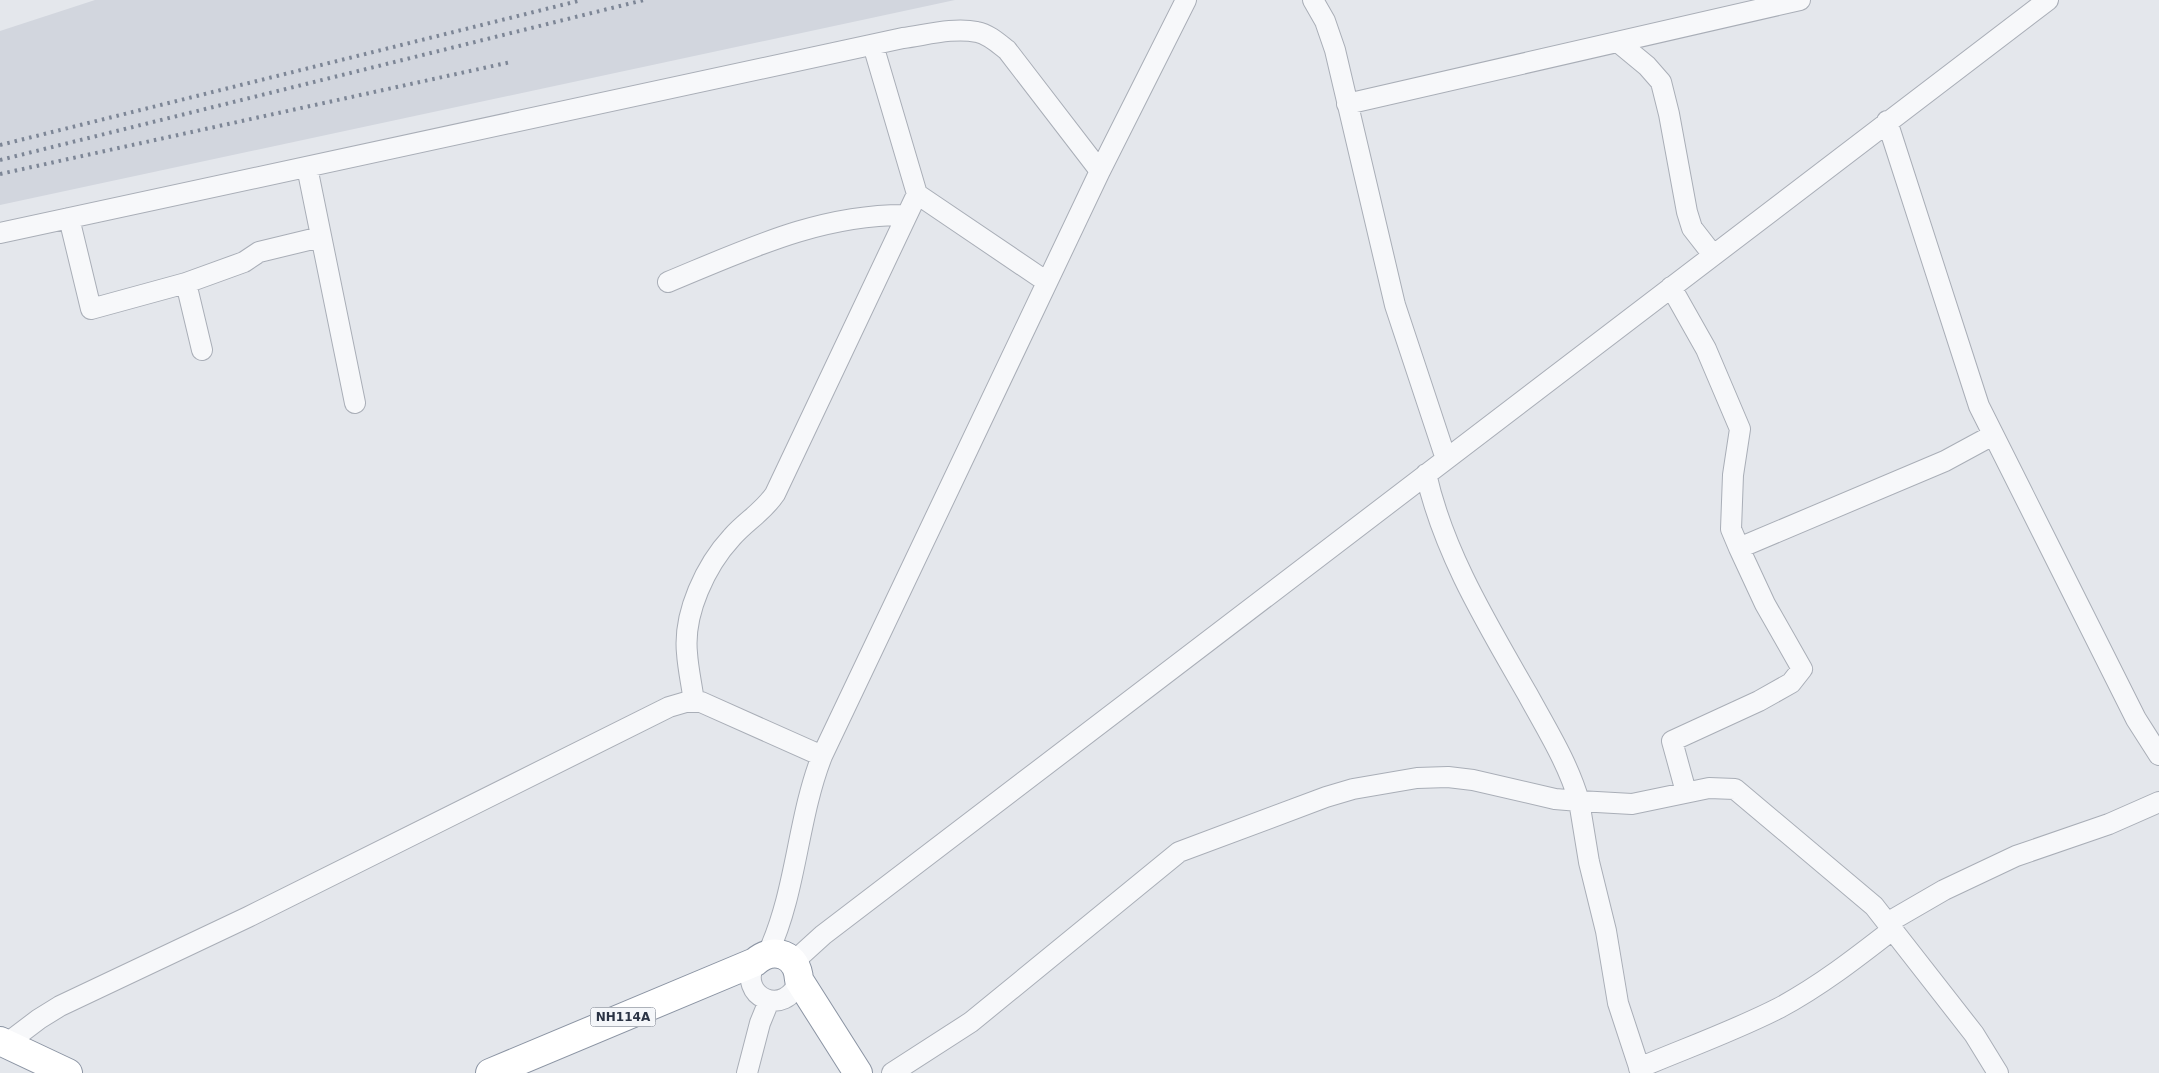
<svg xmlns="http://www.w3.org/2000/svg" width="2159" height="1073" font-family="'DejaVu Sans',sans-serif">
	<rect width="100%" height="100%" fill="#e4e7ec"/>
	<!-- built -->
	<path fill="#d2d6de" d="M95,0H955L0,205V31Z"/>
	<g fill="none" stroke-linecap="round" stroke-linejoin="round">
		<!-- minor casing -->
		<g stroke="#a9aeb7" stroke-width="22">
			<path id="minor" d="M1313,0L1325,21L1335,50L1395,305L1446,459
				M1618,42L1647,66L1661,82L1669,114L1687,212L1692,228L1713,255
				M873,45L917,194L1047,282
				M1347,104L1800,0
				M1887,121L1979,406L2136,719L2159,755
				M307,167L355,403
				M69,218L91,309L186,283L244,262L259,252L321,237
				M0,233L903,38C926,35 954,27 977,32C988,34 998,43 1007,50L1100,171
				M668,282C748,249 820,214 907,215
				M186,283L202,350
				M1671,287L1706,349L1740,429L1733,475L1731,529L1739,548L1945,461L1993,435
				M1426,474C1444,554 1488,625 1528,695C1547,730 1568,763 1579,801L1632,804L1709,788L1735,789L1874,906L1974,1034L1998,1073
				M694,702C692,686 688,669 687,653C683,613 706,565 732,537C746,521 763,512 775,494L917,194
				M1686,792L1672,741L1759,701L1791,683L1802,669L1765,604L1739,548
				M1887,923L1944,890L2016,856L2109,824L2159,802
				M768,953C797,890 797,820 822,756L1100,171L1186,0
				M755,962C736,997 786,1019 799,980
				M796,965L801,955L823,935L2048,0
				M6,1044L39,1019L60,1006L248,917L669,707L686,702H701L822,756
				M1639,1068C1686,1048 1734,1031 1779,1008C1820,986 1856,958 1892,930
				M747,1073L760,1023L769,1001
				M892,1073L971,1022L1179,852L1326,797L1353,789L1417,778L1448,777L1473,780L1555,799L1579,801L1589,862L1606,931L1618,1003L1641,1073"/>
		</g>
		<!-- highway casing -->
		<g stroke="#8b94a3" stroke-width="30">
			<path id="highway" d="M0,1041L68,1073
				M490,1073L755,962C774,945 798,955 799,980L858,1073"/>
		</g>
		<!-- minor -->
		<use href="#minor" stroke="#f7f8fa" stroke-width="20"/>
		<!-- highway -->
		<use href="#highway" stroke="#fff" stroke-width="28"/>
		<!-- rail -->
		<path stroke="#7d8696" stroke-width="4" stroke-dasharray="2.5 5" stroke-linecap="butt" d="M0,145L582,0
			M0,160L644,0
			M0,174L511,62"/>
	</g>
	<g text-anchor="middle" stroke-width="4.5" stroke-linejoin="round" paint-order="stroke">
		<!-- shield labels -->
		<rect fill="#f4f6f9" stroke="#676e7b" stroke-width="1" x="590.5" y="1007.5" width="65" height="19" rx="4"/>
		<g font-size="12" font-weight="bold" fill="#2b3445">
			<text x="623" y="1021">NH114A</text>
		</g>
	</g>
</svg>
